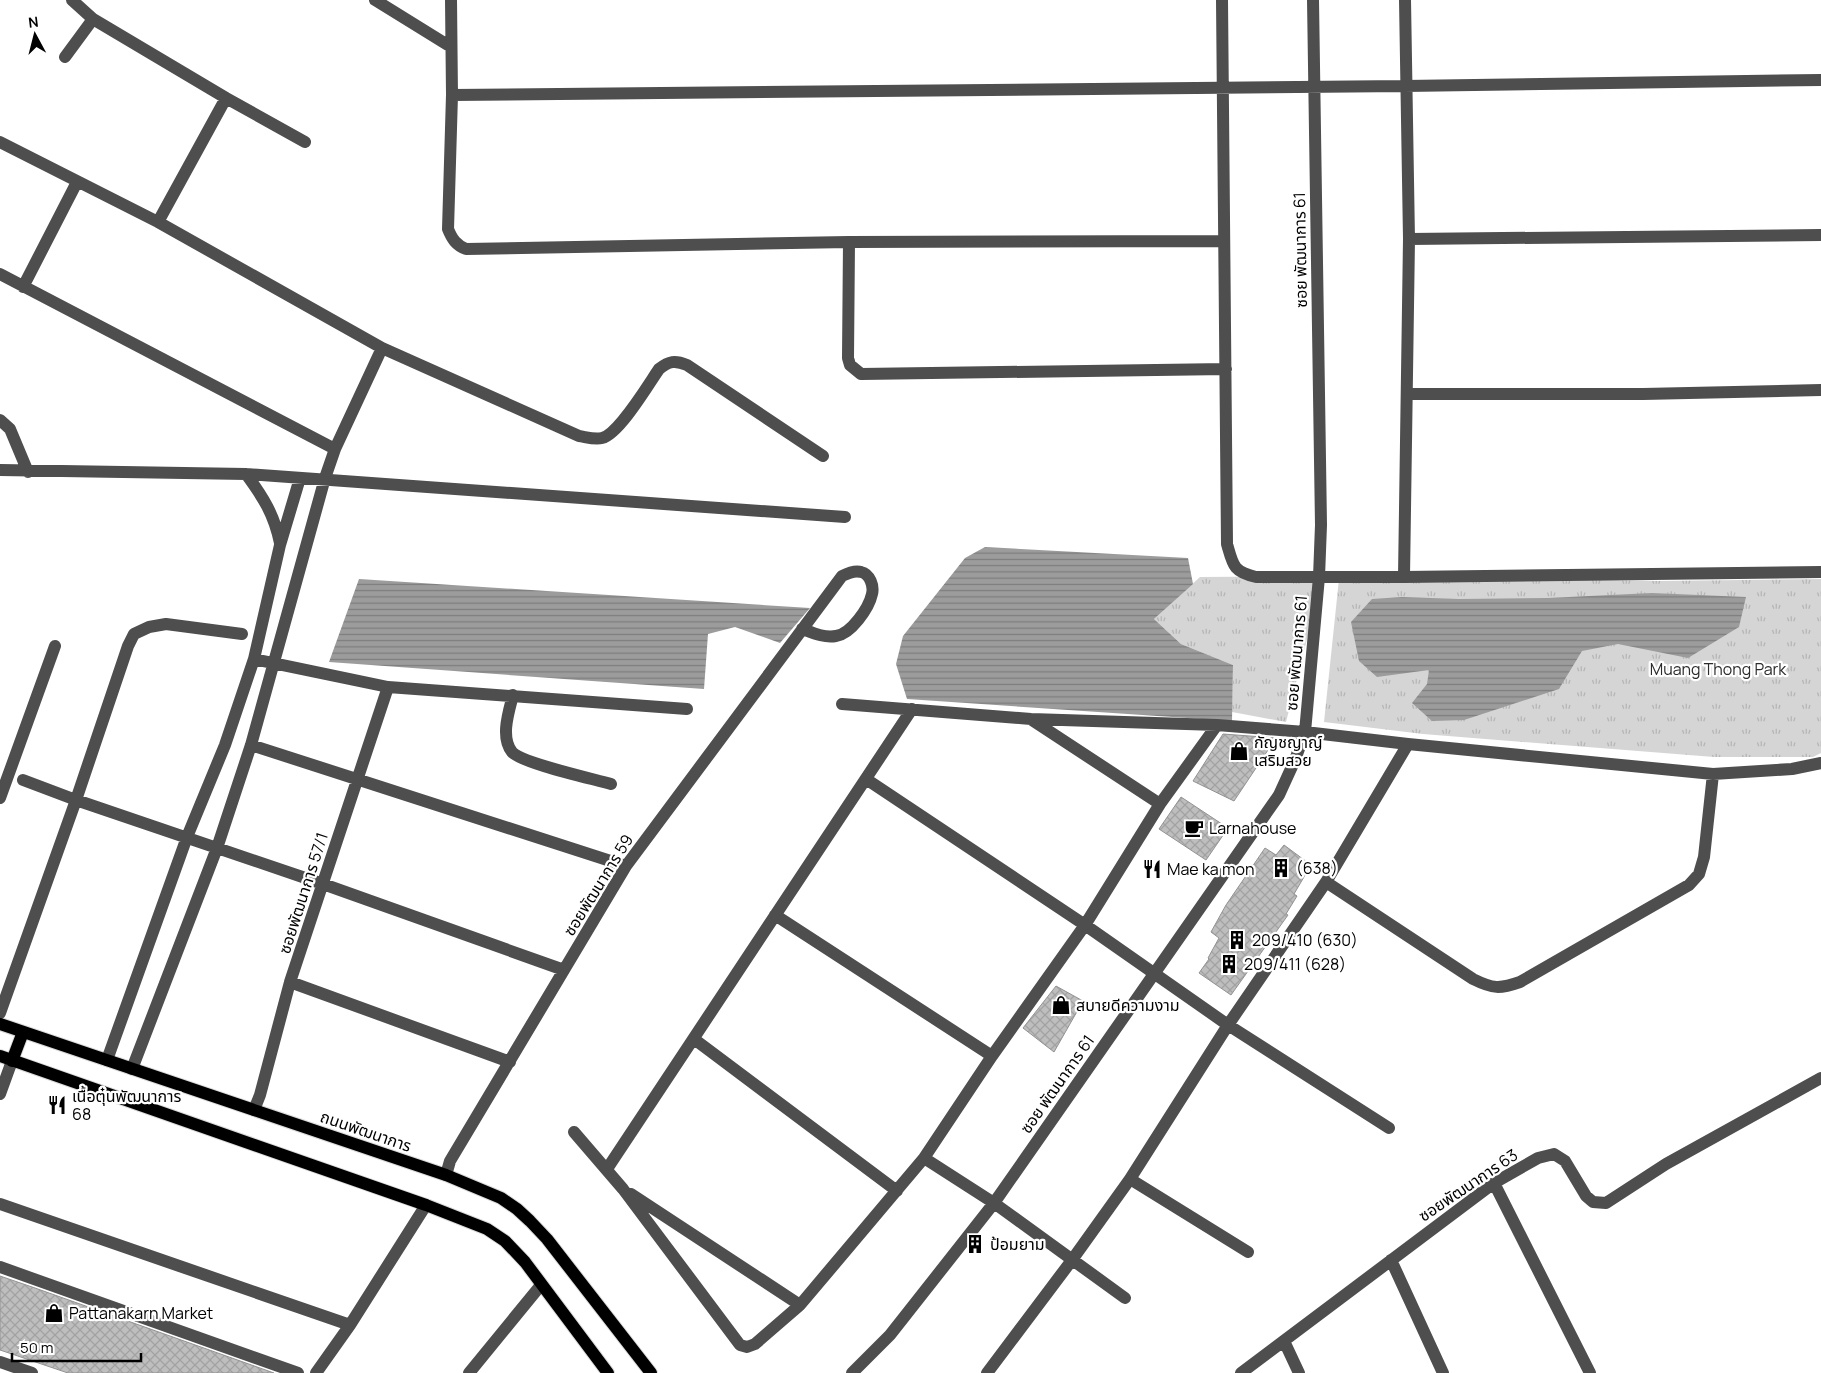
<svg xmlns="http://www.w3.org/2000/svg" width="1821" height="1373" font-family="Manrope,'Noto Sans Thai',sans-serif">
	<defs>
		<pattern id="park-tufts" width="24" height="20" patternUnits="userSpaceOnUse" patternTransform="scale(1.25)"><rect width="24" height="20" fill="#d5d5d5"/><path d="M3 7l-1-3M5 7V3M7 7l1-3M15 17l-1-3M17 17v-4M19 17l1-3" fill="none" stroke="#b5b5b5"/></pattern>
		<pattern id="water-rules" width="6" height="5" patternUnits="userSpaceOnUse" patternTransform="scale(1.25)"><rect width="6" height="5" fill="#9c9c9c"/><path d="M0 2.5h6" fill="none" stroke="#7d7d7d"/></pattern>
		<pattern id="building-cross-hatch" width="8" height="8" patternUnits="userSpaceOnUse" patternTransform="scale(1.25)"><rect width="8" height="8" fill="#bebebe"/><path d="M0 0l8 8M0 8l8-8" fill="none" stroke="#a2a2a2"/></pattern>
	</defs>
	<rect width="100%" height="100%" fill="#fff"/>
	<!-- park -->
	<path fill="url(#park-tufts)" d="M1323,576L1286,722L1232,712L1233,665L1181,644L1154,619L1200,577Z
		M1404,577L1661,581L1821,579V753L1813,757H1714L1423,734L1324,722L1339,579Z"/>
	<!-- water -->
	<path fill="url(#water-rules)" d="M985,547L1188,558L1193,584L1154,619L1181,644L1233,665L1232,721L907,699L896,664L903,636L965,558Z
		M359,579L810,608L780,643L735,627L708,634L704,689L329,662Z
		M1652,593L1746,597L1739,627L1688,658L1618,644L1582,651L1559,689L1464,720L1432,721L1412,703L1427,684L1429,670L1377,677L1359,661L1351,622L1372,599L1402,597L1459,599L1548,598Z"/>
	<!-- building -->
	<path fill="url(#building-cross-hatch)" stroke="#929292" d="M1223,734L1276,738L1234,801L1193,781Z
		M1181,797L1228,828L1206,860L1159,829Z
		M1284,845L1311,865L1294,894L1297,896L1286,914L1288,915L1231,995L1199,973L1209,959L1208,958L1219,938L1211,932L1226,905L1265,848L1276,855Z
		M1056,986L1083,1001L1054,1052L1023,1028Z
		M0,1276L35,1288L274,1373H68L0,1350Z"/>
	<g fill="none" stroke-linecap="round" stroke-linejoin="round">
		<!-- major casing -->
		<g stroke="#dbdbdb" stroke-width="14">
			<path id="major" d="M0,1024L446,1175L501,1198L517,1209L530,1221L547,1239L651,1373
				M0,1056L426,1205L487,1229L505,1241L525,1262L608,1373
				M12,1061L23,1032"/>
		</g>
		<!-- minor -->
		<path stroke="#4e4e4e" stroke-width="12" d="M72,0L93,19L226,98L305,142
			M375,0L451,47
			M451,0L452,95L448,229C452,239 456,245 466,249L849,242L1224,241
			M1222,0L1227,544C1233,565 1233,572 1256,577H1404L1821,572
			M65,57L93,19
			M452,95L1405,86L1821,80
			M0,142L158,222L382,348L579,436C586,437 595,440 602,438C619,434 648,385 659,369C669,361 675,360 687,365L823,456
			M158,222L226,98
			M1409,239L1821,235
			M849,242L848,358L850,365L861,374L1226,369
			M0,274L335,449
			M23,287L77,182
			M1407,394H1643L1821,390
			M0,420L10,429L28,472
			M0,470L246,474L845,517
			M246,474C263,497 274,514 280,543
			M1404,577L1409,239L1405,0
			M254,659L388,687L687,709
			M513,695C509,711 500,737 512,752C521,763 594,779 611,784
			M842,704L1031,719L1217,725L1305,732L1408,744L1713,774L1792,769L1821,763
			M1032,720L1160,804
			M251,745L626,866
			M866,779L1085,925L1228,1025L1389,1128
			M23,780L76,800L323,884L564,970
			M0,798L55,646
			M1326,882L1473,979C1493,989 1500,989 1520,982L1689,885L1699,874L1704,857L1713,774
			M775,915L992,1056
			M290,982L510,1062
			M0,1013L76,800L128,646L134,634L149,627L166,624L242,634
			M694,1039L897,1191
			M107,1060L187,837L225,745L254,659L280,545L300,478
			M132,1069L217,848L251,745L325,478L335,449L382,348
			M0,1094L12,1061
			M254,1110L260,1095L290,982L388,687
			M574,1132L623,1189L740,1345L747,1347L755,1344L800,1305L924,1158L992,1056L1085,925L1160,804L1217,725
			M924,1158L994,1203L1125,1298
			M607,1169L912,709
			M446,1175L450,1161L626,866L842,576C848,573 855,570 861,572C870,574 874,586 872,594C869,608 851,634 836,636C824,638 813,633 802,629
			M1130,1179L1248,1252
			M1494,1183L1590,1373
			M631,1194L800,1305
			M0,1204L350,1325
			M1391,1260L1443,1373
			M0,1267L298,1373
			M1284,1341L1299,1373
			M0,1362L32,1373
			M316,1373L350,1325L426,1205
			M469,1373L541,1285
			M852,1373L890,1335L994,1203L1279,795L1295,760L1305,732L1319,577L1321,525L1313,0
			M987,1373L1072,1260L1130,1179L1228,1025L1326,882L1408,744
			M1241,1373L1494,1183L1538,1158L1554,1154L1565,1161L1586,1196L1593,1202L1606,1203L1666,1164L1821,1078"/>
		<!-- major -->
		<use href="#major" stroke="#000" stroke-width="12"/>
	</g>
	<!-- icons -->
	<defs>
		<g id="shop-bare" transform="scale(1.5)"><path d="M-5-2.5h2.3a2.7 3.5 0 0 1 5.4 0H5L5.5 6h-11ZM-1.5-2.5h3a1.5 2.3 0 0 0-3 0Z" fill="#000" stroke="#fff" stroke-width="2.5" paint-order="stroke"/></g>
		<g id="cafe-bare" transform="scale(1.5)"><path d="M-5.5-4.5H6V0H3Q3 3.5 0 3.5H-2.5Q-5.5 3.5-5.5 0ZM3-3.2v2h1.7v-2ZM-6 4.5H4V6H-6Z" fill="#000" stroke="#fff" stroke-width="2.5" paint-order="stroke"/></g>
		<g id="building-bare" transform="scale(1.5)"><path d="M-4-6H4V6H1V3H-1V6H-4ZM-2.5-4.3h1.7v1.8h-1.7ZM.8-4.3h1.7v1.8H.8ZM-2.5-1h1.7V.8h-1.7ZM.8-1h1.7V.8H.8Z" fill="#000" stroke="#fff" stroke-width="2.5" paint-order="stroke"/></g>
		<g id="restaurant-bare" transform="scale(1.5)"><path d="M-5-6h1v4h1v-4h1v4h1v-4h1v5L-1.5 .5V6h-2V.5L-5-1ZM5-6V6H3V1.5H1.5Q1.5-4 5-6Z" fill="#000" stroke="#fff" stroke-width="2.5" paint-order="stroke"/></g>
	</defs>
	<g fill-rule="evenodd">
		<use href="#shop-bare" x="1239" y="751"/>
		<use href="#cafe-bare" x="1194" y="828"/>
		<use href="#building-bare" x="1281" y="868"/>
		<use href="#restaurant-bare" x="1152" y="869"/>
		<use href="#building-bare" x="1237" y="940"/>
		<use href="#building-bare" x="1229" y="964"/>
		<use href="#shop-bare" x="1061" y="1005"/>
		<use href="#restaurant-bare" x="57" y="1105"/>
		<use href="#building-bare" x="975" y="1244"/>
		<use href="#shop-bare" x="54" y="1313"/>
	</g>
	<g text-anchor="middle" stroke-width="4.5" stroke-linejoin="round" paint-order="stroke">
		<!-- street labels -->
		<g font-size="16" fill="#000" stroke="#fff">
			<text transform="translate(1300 250) rotate(-91)" y="6">ซอย พัฒนาการ 61</text>
			<text transform="translate(1296 653) rotate(-85)" y="6">ซอย พัฒนาการ 61</text>
			<text transform="translate(598 885) rotate(-58)" y="6">ซอยพัฒนาการ 59</text>
			<text transform="translate(303 893) rotate(-72)" y="6">ซอยพัฒนาการ 57/1</text>
			<text transform="translate(1057 1084) rotate(-55)" y="6">ซอย พัฒนาการ 61</text>
			<text transform="translate(366 1131) rotate(19)" y="6">ถนนพัฒนาการ</text>
			<text transform="translate(1468 1185) rotate(-34)" y="6">ซอยพัฒนาการ 63</text>
		</g>
		<!-- park labels -->
		<g font-size="16" fill="#2c2c2c" stroke="#fff">
			<text x="1718" y="675">Muang Thong Park</text>
		</g>
		<!-- poi labels -->
		<g font-size="16" fill="#000" stroke="#fff" text-anchor="start">
			<text x="1254" y="748">กัญชญาญ์<tspan x="1254" dy="18">เสริมสวย</tspan></text>
			<text x="1209" y="834">Larnahouse</text>
			<text x="1296" y="874">(638)</text>
			<text x="1167" y="875">Mae ka mon</text>
			<text x="1252" y="946">209/410 (630)</text>
			<text x="1244" y="970">209/411 (628)</text>
			<text x="1076" y="1011">สบายดีความงาม</text>
			<text x="72" y="1102">เนื้อตุ๋นพัฒนาการ<tspan x="72" dy="18">68</tspan></text>
			<text x="990" y="1250">ป้อมยาม</text>
			<text x="69" y="1319">Pattanakarn Market</text>
		</g>
	</g>
	<!-- north arrow -->
	<g transform="translate(35 35) rotate(353)" stroke="#ffffff" stroke-width="4" paint-order="stroke">
	<path d="M0-4L9 19L0 12L-9 19Z" fill="#000000"/>
	<text y="-8" font-size="14" font-weight="bold" text-anchor="middle" fill="#000000">N</text>
	</g>
	<!-- scale -->
	<path d="M12 1353v8h129v-8" fill="none" stroke="#000000" stroke-width="2.5"/>
	<text x="20" y="1353" font-size="15" fill="#000000" stroke="#ffffff" stroke-width="4" paint-order="stroke">50 m</text>
</svg>
